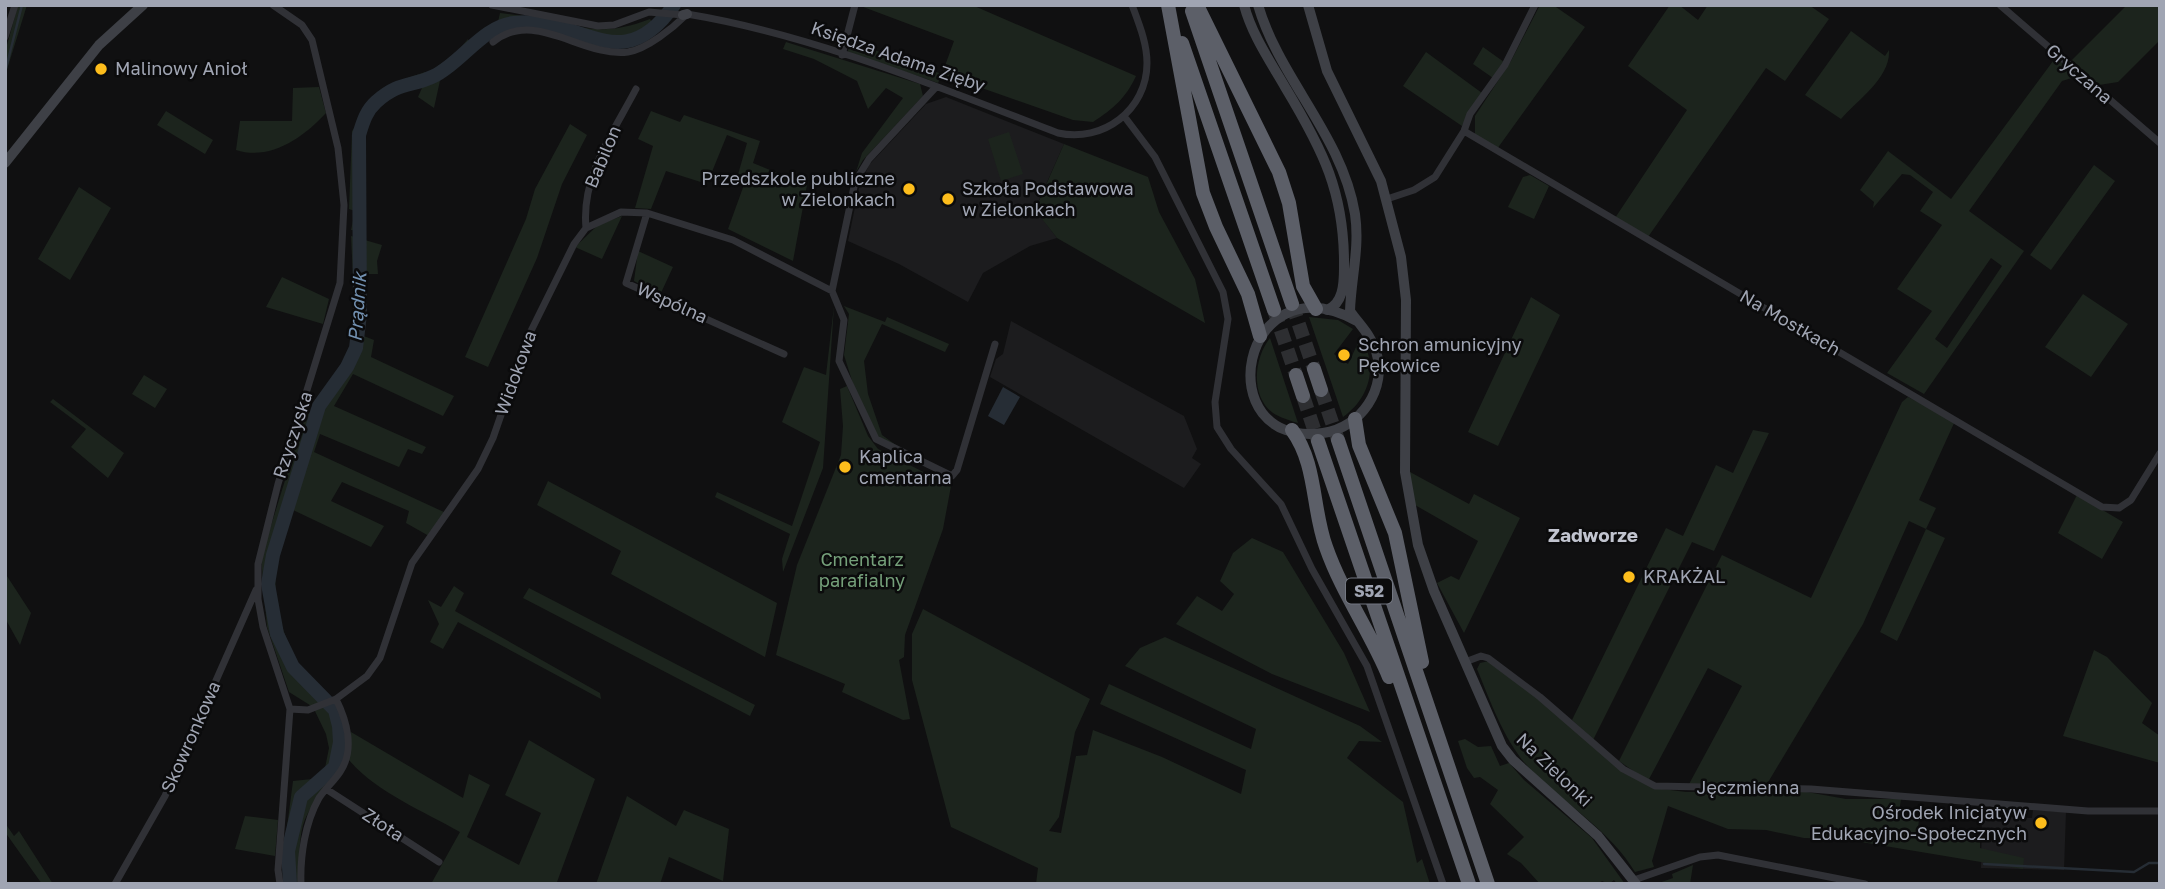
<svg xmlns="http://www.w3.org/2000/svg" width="2165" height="889" font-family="'Golos Text',sans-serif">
	<rect width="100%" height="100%" fill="#101011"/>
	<!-- built -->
	<path fill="#1c1c1e" d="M946,97L1064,144L1035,209L1057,238L1030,246L983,273L968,302L899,264L848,241L859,188L869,165L926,104Z
		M1011,321L1184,416L1197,449L1192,458L1201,464L1184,488L990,377L996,359L1003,354Z
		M2033,810L2066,812L2064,870L1981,868L1982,816L2032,818Z"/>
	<!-- green -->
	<path fill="#1c241d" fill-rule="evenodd" d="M18,5H27L5,76L7,45Z
		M858,5H972L1136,76C1126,98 1113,109 1093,122L1073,120L942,74L938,83L848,52L849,41L942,74L954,41Z
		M1540,5H1553L1585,27L1497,149L1475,135V116L1511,61Z
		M1670,5H1679L1698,20L1708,5H1809L1829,19L1785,81L1766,68L1648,237L1615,218L1687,110L1628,66Z
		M2127,5H2160V40L2118,82L2099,85L2072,60Z
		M500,13L540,18V28C513,27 496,34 475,50L473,42L497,26Z
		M546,19C588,30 608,35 650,19L652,22L669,23L624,47L590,43L544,28Z
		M1851,31L1885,56L1889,50C1891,77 1858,100 1841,119L1805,95Z
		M468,39L472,53L441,76L434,108L418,97L422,88C407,84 399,88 387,97C349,124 362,190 363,231L351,230L355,211L349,209L352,131L380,93L396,82L425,72L427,74L456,53Z
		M786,42L920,84L923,96L863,160L856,172L862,153L903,98L886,88L868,109L857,81L814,59L783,49Z
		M1483,47L1504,62L1493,78L1473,64Z
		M1426,52L1482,93L1462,126L1403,86Z
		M2056,57L2075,77L2062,81L1969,211L2024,251L1924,394L1887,373L1932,311L1897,289L1942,225L1920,211L1933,192L1910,175L1902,174L1873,208L1874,202L1860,190L1888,151L1951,199ZM1991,258L2002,266L1947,348L1935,339Z
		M319,87L326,113C303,138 270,161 236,150L240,121H292L293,88Z
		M166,111L213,140L205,154L157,125Z
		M651,111L680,122L684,115L760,141L753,163L807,185L793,261L728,229L745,182L737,178L747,143L727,135L707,184L666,171L651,209L635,208L653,146L638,139Z
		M570,124L587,135L562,184L537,258L488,367L465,357L526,219L535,189Z
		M1009,132L1023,174L1001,181L988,139Z
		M1064,144L1148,177L1159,212L1195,279L1205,323L1057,238L1035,210Z
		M2094,165L2115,181L2051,270L2030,255Z
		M1530,175L1549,186L1534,219L1508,207L1523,177Z
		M79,187L111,208L70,280L38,259Z
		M622,216L602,259L575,247L598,225Z
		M351,236L382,245L377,261L378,274H362L361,303L354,299Z
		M638,251L673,267L660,295L634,281Z
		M282,277L329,299L323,324L266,307Z
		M2083,294L2128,324L2091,377L2045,347Z
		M1531,297L1560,315L1498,446L1468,432Z
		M834,306L823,468L783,572L782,559L790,534L715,497L717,492L792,526L820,442L782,422L804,367L826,375Z
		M844,306L885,322L887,317L949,344L945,352L882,324L864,361L868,394L882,435L900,448L878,437L854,387L844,355L849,314Z
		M357,311L364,314L361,335L374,340L371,357L454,396L443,416L353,374L334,406L426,447L422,454L408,449L399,467L320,434L314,452L446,513L429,536L406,523L409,511L342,482L331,501L384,526L371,547L293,510C288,529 278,551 276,571C272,612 289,651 310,684C322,703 338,722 341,745C343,777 312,796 303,825C298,843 300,866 299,884H284L283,858L293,781L312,779L325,768L329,748L326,734L313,707L289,692L267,627L261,558L304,419L341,373L350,356L356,334L352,330Z
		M1309,317L1338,320L1353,329L1334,354L1348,364L1358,343L1365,345C1377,372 1367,400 1343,417Z
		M1270,338L1298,423C1291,421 1279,417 1273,413C1250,396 1254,358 1270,338Z
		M144,375L167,389L155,408L132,394Z
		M847,386L868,436L878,449L951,486L943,529L905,635L904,657L899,660L910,719L903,720L842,692L845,684L776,655L797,565L841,455L843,426L840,389Z
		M1908,397L1955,421L1919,500L1936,508L1926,529L1945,538L1897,641L1880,632L1926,529L1909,521L1863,624L1767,784L1688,786L1742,686L1708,668L1648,781L1619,761L1722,555L1811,598L1902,402Z
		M53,399L124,453L108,478L71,447L86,429L50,402Z
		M1753,430L1769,433L1714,551L1692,542L1593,740L1572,720L1666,528L1683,536L1716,465L1733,473Z
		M1410,472L1469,504L1474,494L1520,518L1464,633L1437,583L1451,576L1459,580L1478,541L1408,501Z
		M548,481L777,603L765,657L611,574L621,551L537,505Z
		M2077,495L2123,522L2102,559L2058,533Z
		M1252,538L1283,552L1344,653L1370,712L1272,674L1176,624L1197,596L1222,611L1234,594L1220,581L1233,553Z
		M5,573L31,613L20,645L5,618Z
		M454,586L464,593L455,611L600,693L601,699L458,622L443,649L430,642L439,624L428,600L441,607Z
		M529,588L755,705L750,716L523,598Z
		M923,609L1090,699L1075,732L1059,817L1049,831L1061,833L1076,756L1087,755L1093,730L1162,757L1241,794L1246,770L1100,704L1109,684L1251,749L1256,729L1125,666L1140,648L1165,637L1360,726L1382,742L1359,741L1347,758L1403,802L1417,863L1422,859L1430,884H1036L1038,868L951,827L912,680V634Z
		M2094,650L2107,657L2152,703L2142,723L2160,736V763L2063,736Z
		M1489,661L1540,699L1621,770L1654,788L1686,792H1807L1846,799H1901L1899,813L1919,818L1918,830L1980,835V848L2024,858L2023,869L1843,839L1804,838L1766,830L1728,829L1668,806L1652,861L1654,867L1635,872C1611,832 1568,806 1534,773C1506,746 1492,705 1477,669L1480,663Z
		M351,732L463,798L469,774L490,785L467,837L519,865L541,813L505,795L529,740L595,779L557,882L560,884H431L460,832C423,811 376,792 349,760Z
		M1465,739L1478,747L1491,746L1500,766L1509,763L1524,780L1592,838L1625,884H1617L1614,880L1609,884L1602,881L1598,884H1540L1521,863L1507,854L1524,837L1490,804L1498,790L1480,777L1474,778L1467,768L1458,741Z
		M627,796L676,826L684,810L729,829L723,881L669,857L660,884H596Z
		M245,816L278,820L275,856L235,849Z
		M5,823L14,836L19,831L53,884H42L5,832Z
		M1693,865L1690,884H1656L1673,878L1672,874Z"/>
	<!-- water -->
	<path fill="#262d35" d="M1003,387L1020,397L1004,425L988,416Z"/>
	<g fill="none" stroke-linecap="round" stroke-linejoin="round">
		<!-- stream -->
		<path stroke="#262d35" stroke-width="2.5" d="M5,72L22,5
			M1984,864L2134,872L2149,863H2160"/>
		<!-- river -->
		<path stroke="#262d35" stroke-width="14" d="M290,884L288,851L301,797L335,767L340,742L339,726L335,710L293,667L277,634L268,584L273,555L319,406L347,367L356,348L360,314L359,135C363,122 366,111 376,102C399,81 412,87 434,76C461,63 483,26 514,23C583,15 620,81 674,5"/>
		<!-- highway-tunnel -->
		<path stroke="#2d2e31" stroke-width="14" stroke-dasharray="14 7" stroke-linecap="butt" d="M1292,304L1314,369
			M1274,310L1296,375
			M1321,390L1338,440
			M1303,396L1318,441"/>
		<!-- street -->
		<path stroke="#303136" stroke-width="7" d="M273,5L302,25L312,40L338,148L344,205L340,283L278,484L258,564V599L263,627L290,709L278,870L280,884
			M492,5L598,26L614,25L649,12L683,15
			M2000,5L2160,143
			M5,37L15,5
			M493,42C535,8 582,58 628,52C647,49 673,28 687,14C814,35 938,87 1058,133C1103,143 1147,110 1147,63C1147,43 1139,24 1132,5
			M842,55L855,5
			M936,87L869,159L855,182L832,291L844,320L839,361L876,439L952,476L957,470L995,344
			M1124,116L1155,157L1223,292L1228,319L1215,402L1217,427L1231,449L1281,504L1312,569L1367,666L1443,884
			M1464,131L2102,507L2119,508L2131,500L2160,453
			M1387,199L1414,190L1435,177L1464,131L1470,114L1505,65L1535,5
			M647,213L626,283L784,354
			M586,228C581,176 613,133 636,89
			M1465,662L1481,656L1488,658L1540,697L1623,769L1655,786L1811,789L2088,811H2160
			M290,709L308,710L336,699L367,676L380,658L412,563L478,469L493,438L528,337L574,244L586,228L621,212L647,213L733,240L832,291
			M326,789L439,862
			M1634,880L1700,857L1718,855L1865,884
			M115,884L165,796L256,590
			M301,884C300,856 305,823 319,798C325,789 334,781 340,772C355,750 347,721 336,699"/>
		<!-- secondary -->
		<path stroke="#3e4046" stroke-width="10" d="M1244,5C1252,35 1270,61 1285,87C1323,150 1345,193 1344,268C1344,284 1343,304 1327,310
			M1258,5C1280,80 1342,135 1355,214C1360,248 1351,278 1350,311C1359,324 1371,335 1376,351C1388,388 1361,428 1323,433C1206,449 1240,257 1357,321
			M1308,5L1327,71L1381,181L1401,257L1406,300L1405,472L1418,545L1434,591L1502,746L1513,760L1598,836L1636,884
			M683,15L687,14
			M5,163L99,45L143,5"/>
		<!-- highway -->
		<path stroke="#5c5f68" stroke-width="14" d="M1168,5L1203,193L1216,227L1248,294L1260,336
			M1197,5L1279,172L1289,203L1303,286L1316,309
			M1192,11L1292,304
			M1182,43L1274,310
			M1314,369L1321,390
			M1296,375L1303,396
			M1355,419L1359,445L1395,533L1422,662
			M1292,430C1317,464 1312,509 1326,547C1342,593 1371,633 1389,677
			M1338,440L1488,884
			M1318,441L1469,884"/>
	</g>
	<!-- markers -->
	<g fill="#fdbd1c" stroke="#0b0b0c" stroke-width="2.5">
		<circle cx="101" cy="69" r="7"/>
		<circle cx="909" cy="189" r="7"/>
		<circle cx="948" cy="199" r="7"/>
		<circle cx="1344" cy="355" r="7"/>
		<circle cx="845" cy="467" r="7"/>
		<circle cx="1629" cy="577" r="7"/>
		<circle cx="2041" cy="823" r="7"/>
	</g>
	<g text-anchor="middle" stroke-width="5" stroke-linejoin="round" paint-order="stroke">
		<!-- shield labels -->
		<rect fill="#0b0b0c" stroke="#737781" stroke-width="2" x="1346" y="578.5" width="46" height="25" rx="5"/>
		<g font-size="16" font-weight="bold" fill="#a0a5b3">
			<text x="1369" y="597">S52</text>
		</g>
		<!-- street labels -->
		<g font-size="18" fill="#a0a5b3" stroke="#0b0b0c">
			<text transform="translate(898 57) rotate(19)" y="6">Księdza Adama Zięby</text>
			<text transform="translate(2079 74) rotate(41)" y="6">Gryczana</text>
			<text transform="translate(603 157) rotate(-67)" y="6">Babilon</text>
			<text transform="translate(672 303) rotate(24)" y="6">Wspólna</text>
			<text transform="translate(1790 323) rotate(30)" y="6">Na Mostkach</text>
			<text transform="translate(516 373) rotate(-70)" y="6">Widokowa</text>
			<text transform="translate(293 435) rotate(-72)" y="6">Rzyczyska</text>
			<text transform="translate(191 737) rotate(-66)" y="6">Skowronkowa</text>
			<text transform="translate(1554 770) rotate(44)" y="6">Na Zielonki</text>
			<text x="1748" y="794">Jęczmienna</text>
			<text transform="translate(383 825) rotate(33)" y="6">Złota</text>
		</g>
		<!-- poi labels -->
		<g font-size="18" fill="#a0a5b3" stroke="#0b0b0c" text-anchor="start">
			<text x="115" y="75">Malinowy Anioł</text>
			<text x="895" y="185" text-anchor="end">Przedszkole publiczne<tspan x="895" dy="21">w Zielonkach</tspan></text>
			<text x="962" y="195">Szkoła Podstawowa<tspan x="962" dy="21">w Zielonkach</tspan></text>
			<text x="1358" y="351">Schron amunicyjny<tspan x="1358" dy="21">Pękowice</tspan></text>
			<text x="859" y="463">Kaplica<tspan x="859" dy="21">cmentarna</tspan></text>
			<text x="1643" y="583">KRAKŻAL</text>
			<text x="2027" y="819" text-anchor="end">Ośrodek Inicjatyw<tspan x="2027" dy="21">Edukacyjno-Społecznych</tspan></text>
		</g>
		<!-- park labels -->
		<g font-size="18" fill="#75a07a" stroke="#0b0b0c">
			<text x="862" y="566">Cmentarz<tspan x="862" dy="21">parafialny</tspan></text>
		</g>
		<!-- water labels -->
		<g font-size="19" font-style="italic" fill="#7391b1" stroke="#0b0b0c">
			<text transform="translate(357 307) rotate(-86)" y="7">Prądnik</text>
		</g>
		<!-- neighbourhood labels -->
		<g font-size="19" font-weight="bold" fill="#c1c4cf" stroke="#0b0b0c">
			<text x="1593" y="542">Zadworze</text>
		</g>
	</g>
	<!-- border -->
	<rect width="2165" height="889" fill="none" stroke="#a0a5b3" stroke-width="14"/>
</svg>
